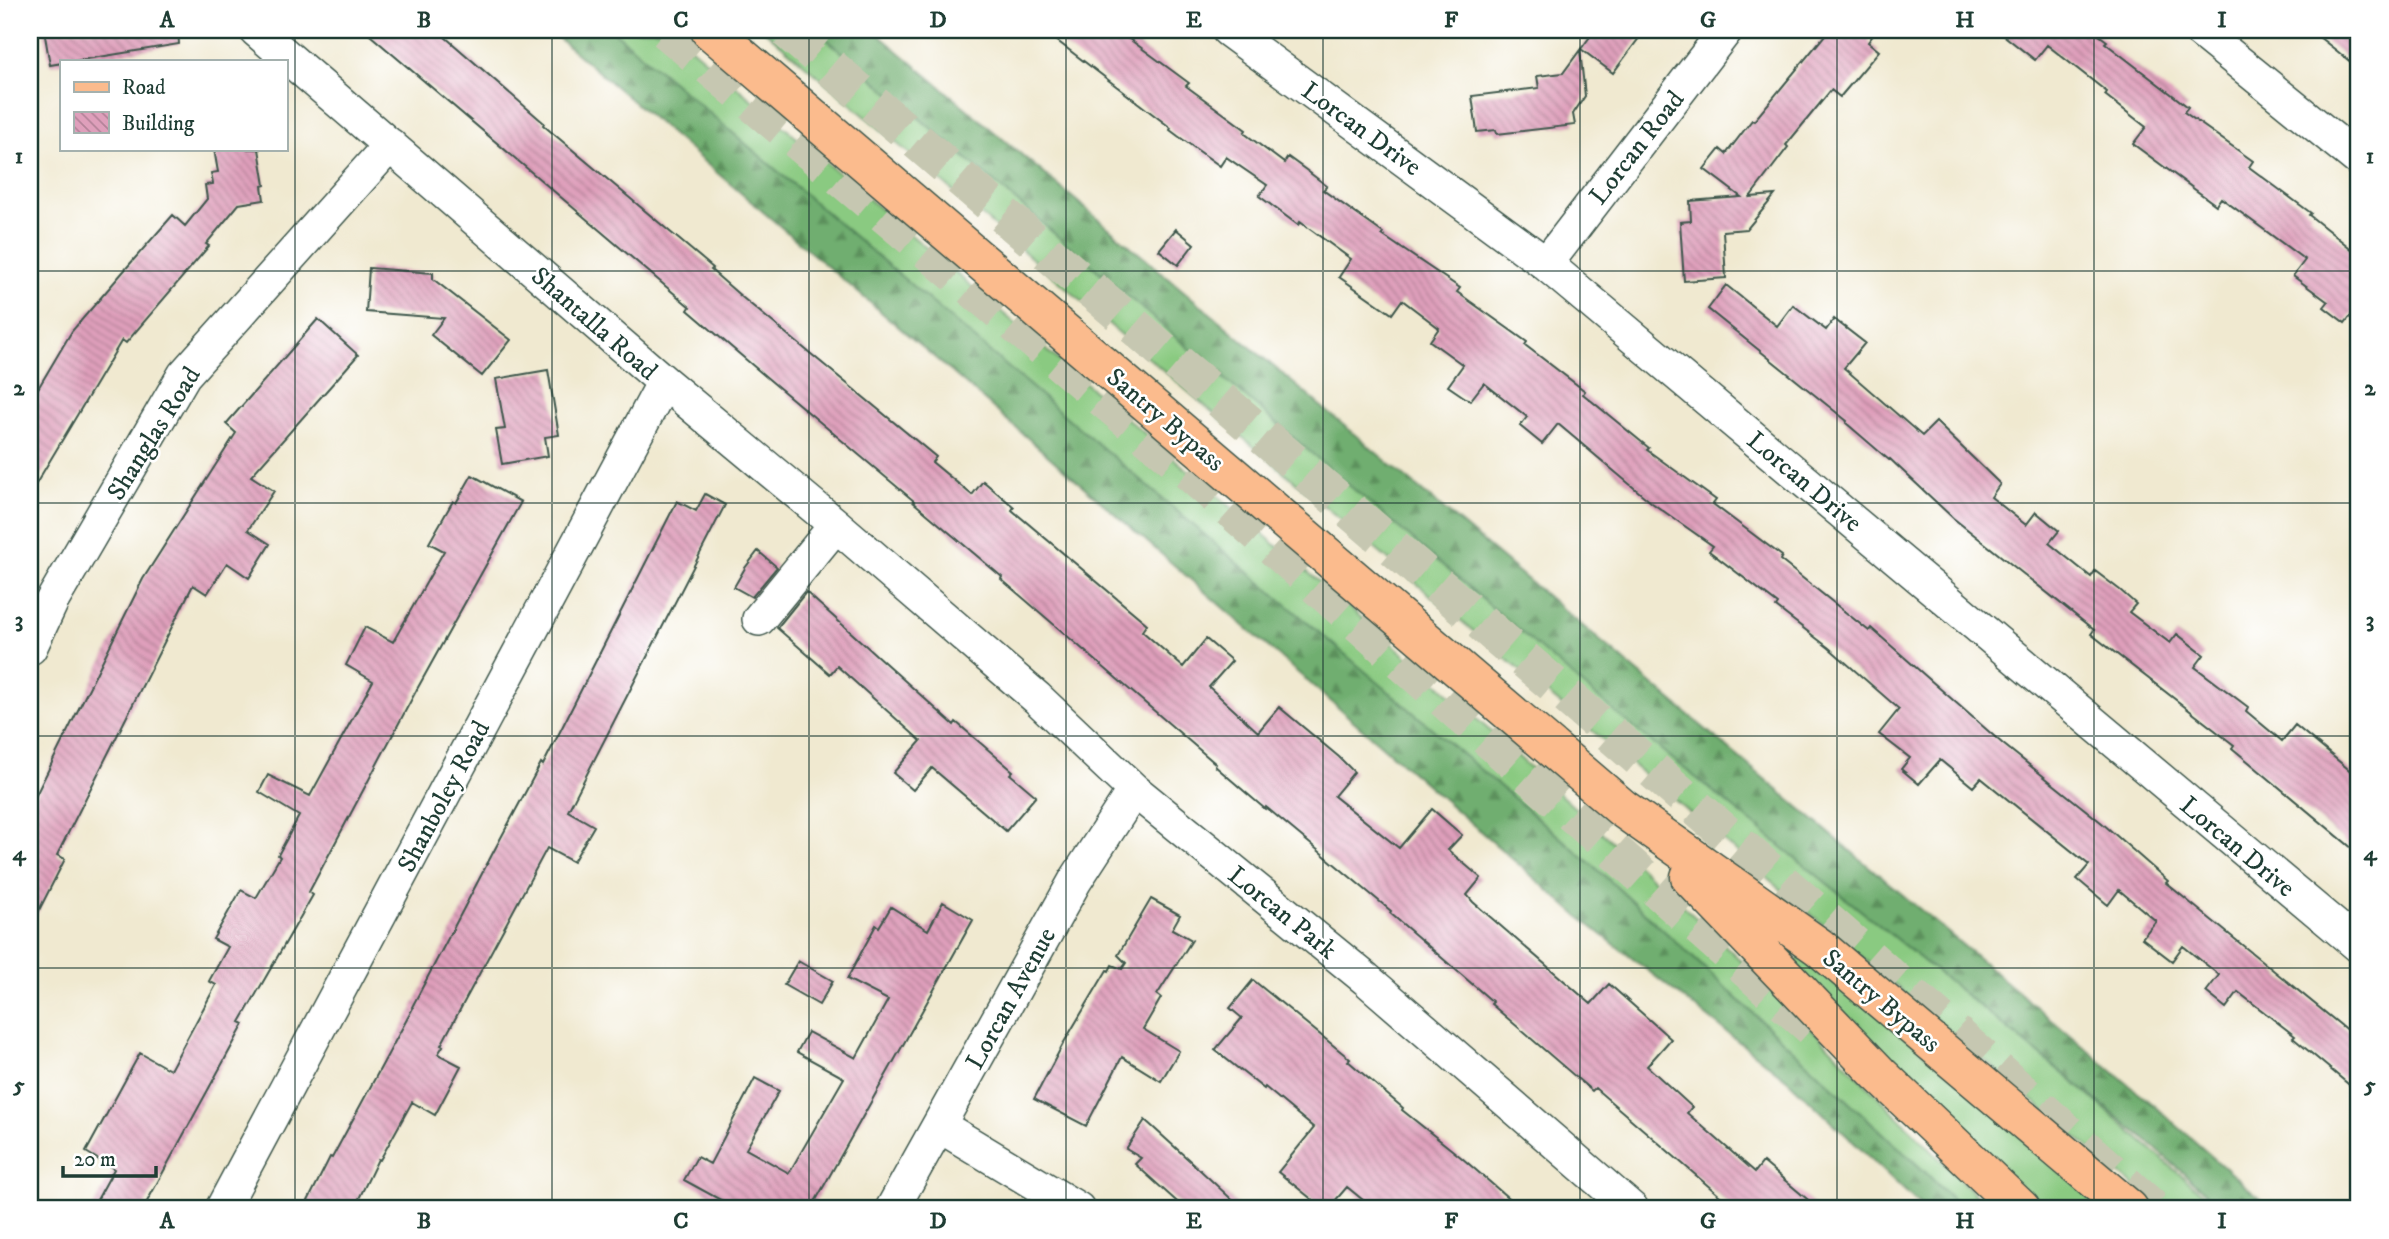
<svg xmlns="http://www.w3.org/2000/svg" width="2389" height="1239" font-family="'IM FELL DW Pica',serif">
	<defs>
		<pattern id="forest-firs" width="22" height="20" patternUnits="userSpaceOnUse" patternTransform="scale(1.75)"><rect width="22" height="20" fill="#6fae6f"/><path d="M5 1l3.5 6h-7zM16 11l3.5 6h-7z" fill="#5b8f5c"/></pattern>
		<pattern id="building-back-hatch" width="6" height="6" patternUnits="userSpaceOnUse" patternTransform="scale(1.75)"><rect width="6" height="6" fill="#df9fbb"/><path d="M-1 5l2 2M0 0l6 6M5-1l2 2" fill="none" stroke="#b48399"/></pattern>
	</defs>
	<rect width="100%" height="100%" fill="#fff"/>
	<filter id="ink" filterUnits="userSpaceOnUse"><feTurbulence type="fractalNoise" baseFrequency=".0143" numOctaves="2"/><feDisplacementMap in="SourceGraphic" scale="14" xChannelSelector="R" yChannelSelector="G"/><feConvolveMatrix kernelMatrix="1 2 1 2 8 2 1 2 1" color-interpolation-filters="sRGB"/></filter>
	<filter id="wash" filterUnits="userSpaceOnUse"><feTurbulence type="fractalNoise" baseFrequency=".00686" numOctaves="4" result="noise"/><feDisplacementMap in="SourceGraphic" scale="28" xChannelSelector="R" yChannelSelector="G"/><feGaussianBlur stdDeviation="1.57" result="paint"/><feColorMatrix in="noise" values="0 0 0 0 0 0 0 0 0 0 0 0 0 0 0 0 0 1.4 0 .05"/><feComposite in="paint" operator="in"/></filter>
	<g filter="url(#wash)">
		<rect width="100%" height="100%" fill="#f0e9d0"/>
		<!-- grass -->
		<path fill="#8aca81" stroke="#54845a" stroke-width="2" d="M609,30H670L1424,671L1706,927L1821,1038L1989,1209H1962L1925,1172L1597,869Z
			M764,30H816L1641,733L2077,1085L2220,1209H2162L1198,400Z
			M1805,952L2110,1209H2039L1794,964Z"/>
		<!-- forest -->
		<path fill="url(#forest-firs)" stroke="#477652" stroke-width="2" d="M549,30H612L1597,869L1925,1172L1962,1209H1924L1788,1080L1578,916L954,374Z
			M816,30H873L2166,1116L2271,1209H2224L2147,1141L1618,715Z"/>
		<g id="blocks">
			<!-- building -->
			<path fill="url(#building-back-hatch)" d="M44,30H178L179,44L50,65Z
				M364,30H437L544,123L543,125L713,268L711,270L743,298L936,457L932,462L972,495L983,481L1014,507L1012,510L1147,624L1142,631L1183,667L1206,639L1232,661L1209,687L1258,732L1279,707L1339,757L1354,772L1334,796L1399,848L1432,809L1462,835L1448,850L1481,878L1467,895L1473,902L1591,1004L1609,984L1671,1039L1647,1066L1692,1107L1687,1113L1755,1172L1763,1162L1819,1209H1735L1595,1088L1592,1091L1491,1004L1493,1002L1390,913L1391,911L1266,807L1265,809L1244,791L1215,766L1216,764L1001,579L1002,577L913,502L914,501L771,381L688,310L690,307Z
				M1043,30H1117L1189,83L1186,86L1246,130L1244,133L1284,163L1288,157L1306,170L1327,186L1323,190L1383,233L1382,235L1460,288L1457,292L1527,342L1525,345L1585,391L1583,394L1649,448L1647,450L1716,500L1713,504L1782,556L1780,560L1869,631L1871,628L2003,744L2102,823L2168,881L2166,883L2359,1040V1093L2293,1038L2295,1036L2238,992L2226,1008L2206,992L2219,975L2183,946L2172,961L2142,938L2156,921L2119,890L2108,905L2077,879L2089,865L1981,778L1973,787L1940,760L1919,784L1901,769L1910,758L1879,734L1899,709L1829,648L1776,607L1778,604L1709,551L1713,546L1652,503L1558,424L1542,444L1520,426L1527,417L1484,383L1470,401L1448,386L1463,365L1430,341L1439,328L1402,300L1392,314L1339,277L1351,259L1300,222L1298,225L1259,196L1267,185L1226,157L1220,166L1178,136L1170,130L1171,128Z
				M1595,30H1645L1613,73L1581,49Z
				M1829,30H1877L1868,42L1879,51L1840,97L1831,90L1786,145L1788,147L1750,197L1775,195L1747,229L1723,231L1726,278L1684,281L1680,222L1691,221L1690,201L1741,197L1704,169L1720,149L1726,154L1752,120L1754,121Z
				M1997,30H2092L2107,41L2105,43L2188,107L2184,112L2253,161L2249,167L2311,213L2309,215L2359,255V305L2345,323L2324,307L2328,302L2293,276L2305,260L2221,198L2216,205L2133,144L2146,127L2105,95L2107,92L2047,45L2035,60Z
				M2310,30H2359V69L2337,51Z
				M1580,50L1585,96L1573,114L1575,125L1497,134L1496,130L1477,132L1472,96L1539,88L1537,76L1563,73Z
				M214,149H259L265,185L262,186L264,200L239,204L206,244L209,246L126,343L122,340L30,494V402L72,331L129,265L173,215L185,226L207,199L205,185L213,184L211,173L218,172Z
				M1176,229L1194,244L1178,265L1159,250Z
				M369,268L433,273V279L511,340L482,376L431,335L444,318L366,312Z
				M1726,285L1777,326L1793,305L1826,330L1834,319L1865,343L1844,368L1922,436L1936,422L2000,484L1991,497L2026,525L2036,512L2059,531L2049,543L2091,577L2095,571L2120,590L2136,604L2129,612L2170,643L2177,634L2204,655L2195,667L2248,707L2246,711L2282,741L2295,725L2359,778V854L2232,748L2234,745L2091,634L2094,630L1953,518L1890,459L1889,460L1846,423L1847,421L1708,309Z
				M318,319L358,355L251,476L274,491L248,530L270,544L249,578L227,563L207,594L193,585L57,855L65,859L30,928V807L143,579L236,433L226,424Z
				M548,370L559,435L545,437L548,456L502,464L496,430L505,429L496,379Z
				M472,475L521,502L416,691L309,892L313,895L240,1022L244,1024L143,1209H92L114,1169L86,1152L140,1053L170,1070L216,985L209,981L228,947L213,939L241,890L256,898L280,857L278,855L299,816L259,792L268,775L310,796L373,681L346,665L365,627L393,642L444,551L429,543L453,501L456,503Z
				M705,494L725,505L568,811L594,826L573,862L547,848L441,1045L443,1046L438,1054L461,1066L435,1115L412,1102L380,1160L378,1159L354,1209H304L330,1157L332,1158L413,1008L412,1007L496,847L541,763L543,765L677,501L696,511Z
				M758,551L777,567L752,597L734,587L745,568Z
				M806,592L954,725L956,722L1013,771L1010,774L1036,796L1006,831L932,768L913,790L893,773L921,741L837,666L830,674L777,628Z
				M1151,899L1180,915L1172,929L1192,940L1157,995L1161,998L1143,1029L1179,1051L1161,1081L1122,1057L1086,1126L1034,1099L1063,1044L1107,970L1109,971L1112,965L1122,969L1126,963L1118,955Z
				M943,902L973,920L811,1209H737L684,1180L697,1157L710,1164L755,1078L779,1091L746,1149L789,1173L844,1078L797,1052L808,1032L856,1058L888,1000L847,979L876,925L879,927L891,907L928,930Z
				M798,961L833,981L819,1005L784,985Z
				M1253,980L1350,1059L1348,1061L1403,1108L1402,1110L1462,1158L1521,1209H1374L1347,1187L1328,1209H1324L1278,1172L1314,1128L1265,1087L1264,1089L1215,1050L1242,1018L1230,1008Z
				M1145,1120L1199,1169L1242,1209H1185L1135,1164L1141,1158L1126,1149Z"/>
		</g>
	</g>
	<g filter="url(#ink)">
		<use href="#blocks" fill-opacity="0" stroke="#3e574b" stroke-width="2"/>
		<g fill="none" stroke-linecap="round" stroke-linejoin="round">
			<!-- highway-tunnel -->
			<path stroke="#c6c7b1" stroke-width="38" stroke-dasharray="38 19" stroke-linecap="butt" d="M666,30L1169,454L1817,1032
				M787,30C1244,421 1705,808 2153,1209"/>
			<!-- minor casing -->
			<g stroke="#3e574b" stroke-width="36">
				<path id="minor" d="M256,30L664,382L836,525L1037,698L1134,790L1366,979L1632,1209
					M1228,30L1546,264L2359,946
					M2199,30L2359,160
					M1546,264L1726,30
					M759,619L836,525
					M30,648L52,601L184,375L390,145
					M940,1126L1078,1209
					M222,1209L664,382
					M892,1209L1075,881L1134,790"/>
			</g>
			<!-- major casing -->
			<g stroke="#3e574b" stroke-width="41">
				<path id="major" d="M710,30L1622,808L1819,947L2129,1209
					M1690,877L1879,1074L2021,1209"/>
			</g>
			<!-- minor -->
			<use href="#minor" stroke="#fff" stroke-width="33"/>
			<!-- major -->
			<use href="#major" stroke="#fbbb8d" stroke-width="38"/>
		</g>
	</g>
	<!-- grid -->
	<path fill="none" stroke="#1f3d34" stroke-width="2" stroke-opacity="0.55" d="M295,30V1209M552,30V1209M809,30V1209M1066,30V1209M1323,30V1209M1580,30V1209M1837,30V1209M2094,30V1209M30,271H2359M30,503H2359M30,736H2359M30,968H2359"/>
	<g text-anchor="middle" stroke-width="5" stroke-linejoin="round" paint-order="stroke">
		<!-- street labels -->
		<g font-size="26" fill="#1f3d34" stroke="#fff">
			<text transform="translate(1362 128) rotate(36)" y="9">Lorcan Drive</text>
			<text transform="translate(1636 147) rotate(-52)" y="9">Lorcan Road</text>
			<text transform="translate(595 323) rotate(41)" y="9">Shantalla Road</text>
			<text transform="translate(1166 419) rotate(40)" y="9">Santry Bypass</text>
			<text transform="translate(153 433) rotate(-58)" y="9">Shanglas Road</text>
			<text transform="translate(1805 481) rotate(40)" y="9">Lorcan Drive</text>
			<text transform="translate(443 796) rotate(-62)" y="9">Shanboley Road</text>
			<text transform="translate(2238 846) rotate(40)" y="9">Lorcan Drive</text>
			<text transform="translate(1283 912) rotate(39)" y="9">Lorcan Park</text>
			<text transform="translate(1010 998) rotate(-61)" y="9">Lorcan Avenue</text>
			<text transform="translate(1882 1000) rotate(40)" y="9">Santry Bypass</text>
		</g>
	</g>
	<!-- margin -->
	<rect width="2389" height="1239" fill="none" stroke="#fff" stroke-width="77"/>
	<!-- legend -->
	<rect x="60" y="60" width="228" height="91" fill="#ffffff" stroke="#a5b1ae" stroke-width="2"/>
	<rect x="74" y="82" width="35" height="10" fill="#fbbb8d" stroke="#a5b1ae" stroke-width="2"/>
	<text x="122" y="94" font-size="21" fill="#1f3d34">Road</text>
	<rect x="74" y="112" width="35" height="21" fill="url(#building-back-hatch)" stroke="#a5b1ae" stroke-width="2"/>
	<text x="122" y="130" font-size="21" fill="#1f3d34">Building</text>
	<!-- scale -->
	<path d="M63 1166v10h93v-10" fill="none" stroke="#1f3d34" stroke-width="3.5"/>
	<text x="74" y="1166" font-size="21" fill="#1f3d34" stroke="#ffffff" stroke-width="5" paint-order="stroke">20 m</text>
	<rect x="38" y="38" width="2312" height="1162" fill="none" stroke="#1f3d34" stroke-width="2.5"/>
	<g font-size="23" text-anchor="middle" font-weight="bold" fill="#1f3d34">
		<text x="167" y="27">A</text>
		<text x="424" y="27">B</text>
		<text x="681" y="27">C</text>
		<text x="938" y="27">D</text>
		<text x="1194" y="27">E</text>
		<text x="1451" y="27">F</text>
		<text x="1708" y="27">G</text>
		<text x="1965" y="27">H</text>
		<text x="2222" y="27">I</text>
		<text x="19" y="163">1</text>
		<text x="2370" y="163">1</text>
		<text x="19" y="395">2</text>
		<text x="2370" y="395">2</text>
		<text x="19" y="627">3</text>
		<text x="2370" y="627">3</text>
		<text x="19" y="860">4</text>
		<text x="2370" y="860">4</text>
		<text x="19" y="1092">5</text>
		<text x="2370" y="1092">5</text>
		<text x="167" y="1228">A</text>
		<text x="424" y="1228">B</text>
		<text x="681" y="1228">C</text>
		<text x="938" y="1228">D</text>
		<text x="1194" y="1228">E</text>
		<text x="1451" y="1228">F</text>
		<text x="1708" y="1228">G</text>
		<text x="1965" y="1228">H</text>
		<text x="2222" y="1228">I</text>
	</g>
</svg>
